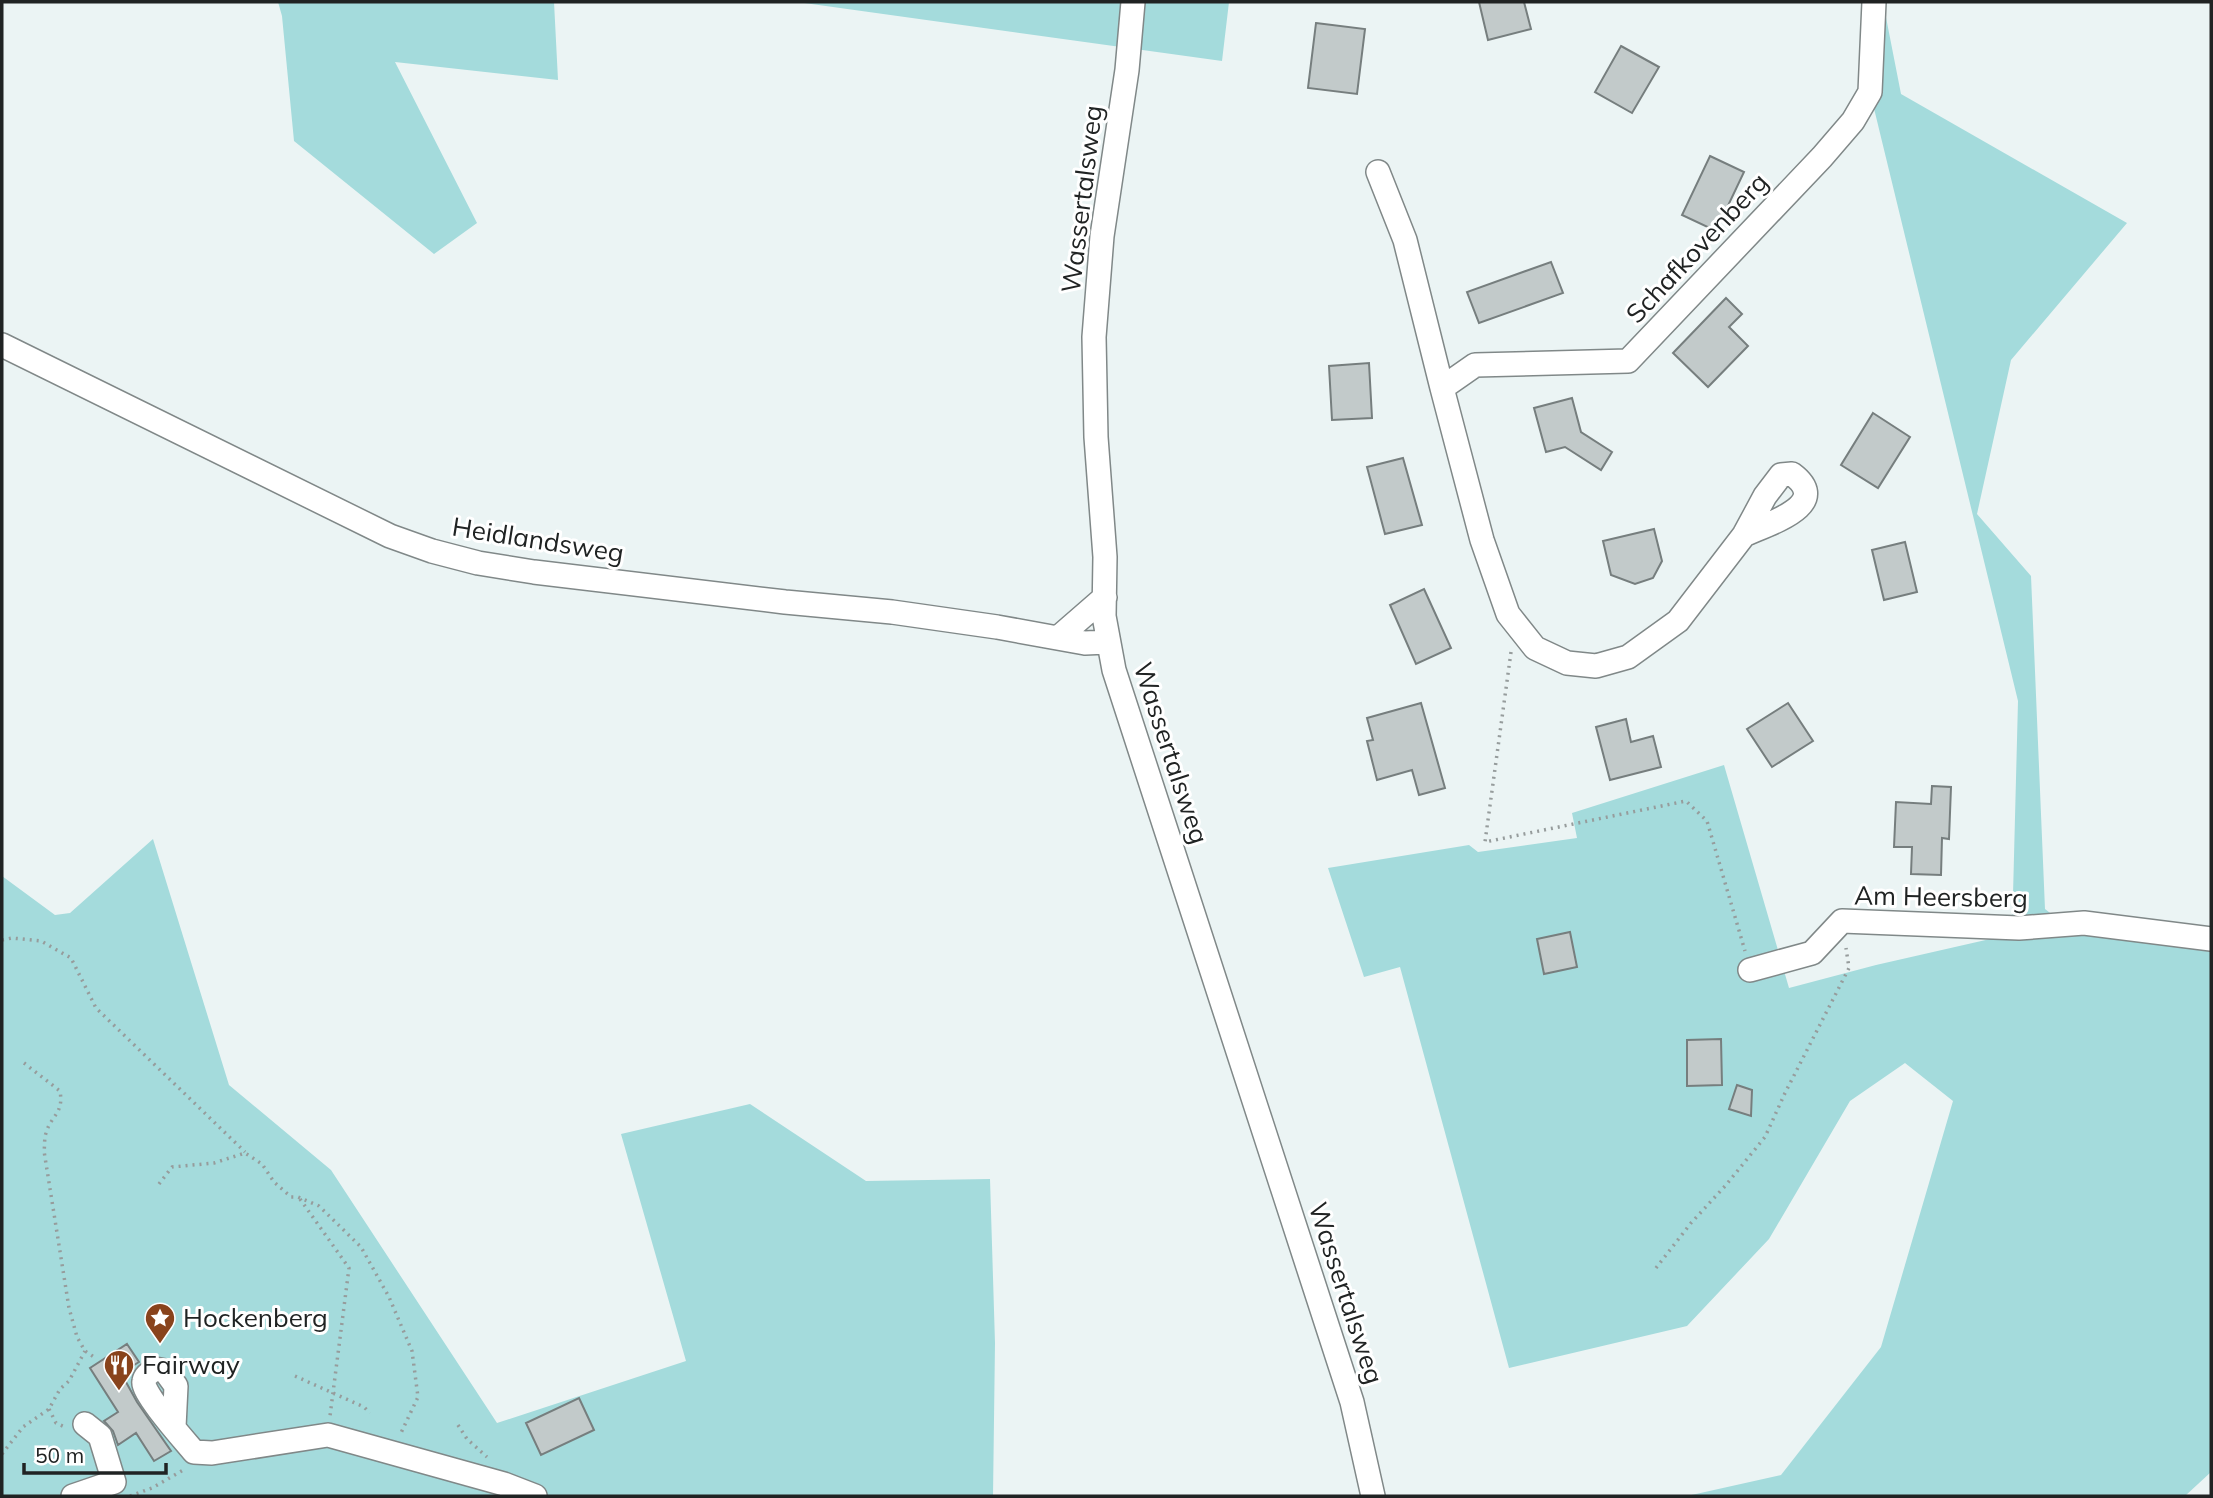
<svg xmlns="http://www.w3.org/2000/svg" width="2213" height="1498" font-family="Mulish,sans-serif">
	<rect width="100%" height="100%" fill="#ebf4f4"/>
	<!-- green -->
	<path fill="#a4dbdc" d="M278,2H554L558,80L395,62L477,223L434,254L294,141L282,16Z
		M797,2H1229L1222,61Z
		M1883,2L1901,94L2127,223L2011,360L1977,514L2031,576L2045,909L2072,930L2211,951V1472L2185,1496H1687L1781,1475L1881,1347L1953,1101L1905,1063L1850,1101L1769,1239L1687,1326L1509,1368L1400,967L1364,977L1328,868L1469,845L1478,852L1577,838L1572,813L1724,765L1789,988L1876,965L2012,934L2018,701L1870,92Z
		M153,839L229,1085L331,1170L497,1423L686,1361L621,1134L750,1104L866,1181L990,1179L995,1343L993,1496H2V876L55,915L70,913Z"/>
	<!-- building -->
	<path fill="#c2caca" stroke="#767e7e" stroke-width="2" d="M1479,2H1524L1531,29L1488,40Z
		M1316,23L1365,29L1357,94L1308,88Z
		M1621,46L1659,67L1632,113L1595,92Z
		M1710,156L1744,172L1716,231L1682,215Z
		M1551,262L1563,293L1479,323L1467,292Z
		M1726,298L1742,314L1729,327L1748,346L1708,387L1673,353Z
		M1369,363L1372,418L1332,420L1329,366Z
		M1572,398L1581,432L1612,452L1601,470L1565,447L1546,452L1534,408Z
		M1873,413L1910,437L1878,488L1841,465Z
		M1403,458L1422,525L1385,534L1367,467Z
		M1654,529L1662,561L1653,578L1635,584L1611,575L1603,541Z
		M1905,542L1917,592L1884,600L1872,550Z
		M1424,589L1451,648L1416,664L1390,605Z
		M1421,703L1445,788L1419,795L1412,770L1377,780L1367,741L1373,740L1367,718Z
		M1788,703L1813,741L1772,767L1747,729Z
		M1626,719L1631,742L1653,736L1661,767L1610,780L1596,727Z
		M1932,786L1951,787L1949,839L1942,838L1941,875L1911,874L1912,847H1894L1896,802L1931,804Z
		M1570,932L1577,967L1544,974L1537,939Z
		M1721,1039L1722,1085L1687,1086V1040Z
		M1737,1085L1752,1090L1751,1116L1729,1109Z
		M127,1344L139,1362L121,1373L137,1402L171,1451L154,1461L136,1433L118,1445L113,1431L104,1421L118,1412L90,1368Z
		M579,1398L594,1430L541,1455L526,1423Z"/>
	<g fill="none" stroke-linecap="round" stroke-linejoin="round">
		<!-- minor casing -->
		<g stroke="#808888" stroke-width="26">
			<path id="minor" d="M1133,2L1127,70L1102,236L1094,337L1096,437L1105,557L1104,616L1114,670L1352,1402L1373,1496
				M1378,172L1405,240L1442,388
				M2,345L390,536L432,551L478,563L534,572L785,602L892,612L997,627L1085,643L1107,642
				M1744,535C1767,524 1834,505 1792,474L1781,475L1765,496L1744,535L1678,621L1628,657L1596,666L1567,663L1535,648L1508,614L1482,540L1442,388L1475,365L1628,361L1822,157L1853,121L1870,92L1874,2
				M1059,637L1105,597
				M1750,970L1812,953L1842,921L2019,928L2084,923L2211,939
				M174,1427L176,1386L165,1371L155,1369C151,1372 145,1375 144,1381C140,1391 185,1441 194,1452L212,1453L328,1435L504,1484L535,1496
				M73,1496L114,1482L100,1436L85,1424"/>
		</g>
		<!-- path -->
		<path stroke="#969c9c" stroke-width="3.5" stroke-dasharray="2 5" stroke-linecap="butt" d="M1511,652L1485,842L1686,801L1707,821L1745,951
			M2,940L12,938L41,941L71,958L96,1008L245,1152
			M24,1063L60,1091C64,1114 51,1115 46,1133C44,1139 45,1145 44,1151L69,1308L77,1337L85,1351L97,1359
			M159,1184L172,1167L214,1163L245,1153L262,1164L274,1182L291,1197H298L319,1206L361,1247L389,1297L412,1351L418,1397L400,1435
			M300,1199L349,1268L330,1416
			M1656,1268L1691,1223L1726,1185L1765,1137L1785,1093L1849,968L1846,948
			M295,1376L364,1407L370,1413
			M49,1409L56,1423L67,1428
			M458,1425L467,1439L487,1457
			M2,1454L23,1427L49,1409L60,1389L69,1381L85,1351
			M130,1496L152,1488L185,1469"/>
		<!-- minor -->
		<use href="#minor" stroke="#fff" stroke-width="23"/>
	</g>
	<!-- icons -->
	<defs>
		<g id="sight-pin" transform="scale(1.575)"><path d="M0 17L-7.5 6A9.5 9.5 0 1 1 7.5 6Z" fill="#89431c" stroke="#fff"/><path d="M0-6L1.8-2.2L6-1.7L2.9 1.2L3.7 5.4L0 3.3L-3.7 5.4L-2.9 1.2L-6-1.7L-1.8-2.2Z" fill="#fff"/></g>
		<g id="restaurant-pin" transform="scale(1.575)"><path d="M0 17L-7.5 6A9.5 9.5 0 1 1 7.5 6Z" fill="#89431c" stroke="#fff"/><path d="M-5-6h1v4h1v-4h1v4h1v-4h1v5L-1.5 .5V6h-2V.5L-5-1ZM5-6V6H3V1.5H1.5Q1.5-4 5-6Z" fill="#fff"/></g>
	</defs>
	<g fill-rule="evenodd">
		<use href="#sight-pin" x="160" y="1318"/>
		<use href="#restaurant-pin" x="119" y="1365"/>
	</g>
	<g text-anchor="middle" stroke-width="6" stroke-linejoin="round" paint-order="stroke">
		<!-- street labels -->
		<g font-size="26" fill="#202323" stroke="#fff">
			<text transform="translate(1082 199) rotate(-83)" y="9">Wassertalsweg</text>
			<text transform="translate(1697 248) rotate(-47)" y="9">Schafkovenberg</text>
			<text transform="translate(538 540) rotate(9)" y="9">Heidlandsweg</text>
			<text transform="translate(1171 753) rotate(72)" y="9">Wassertalsweg</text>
			<text transform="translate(1941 897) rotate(1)" y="9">Am Heersberg</text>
			<text transform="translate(1346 1293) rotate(72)" y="9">Wassertalsweg</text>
		</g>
		<!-- poi labels -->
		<g font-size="26" fill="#202323" stroke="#fff" text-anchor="start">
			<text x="183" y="1327">Hockenberg</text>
			<text x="142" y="1374">Fairway</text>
		</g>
	</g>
	<!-- border -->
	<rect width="2213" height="1498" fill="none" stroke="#202323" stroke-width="7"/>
	<!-- scale -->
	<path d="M24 1463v10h142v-10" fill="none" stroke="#202323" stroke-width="3.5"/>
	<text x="35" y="1463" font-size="21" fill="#202323" stroke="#ffffff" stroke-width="5" paint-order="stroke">50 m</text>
</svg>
